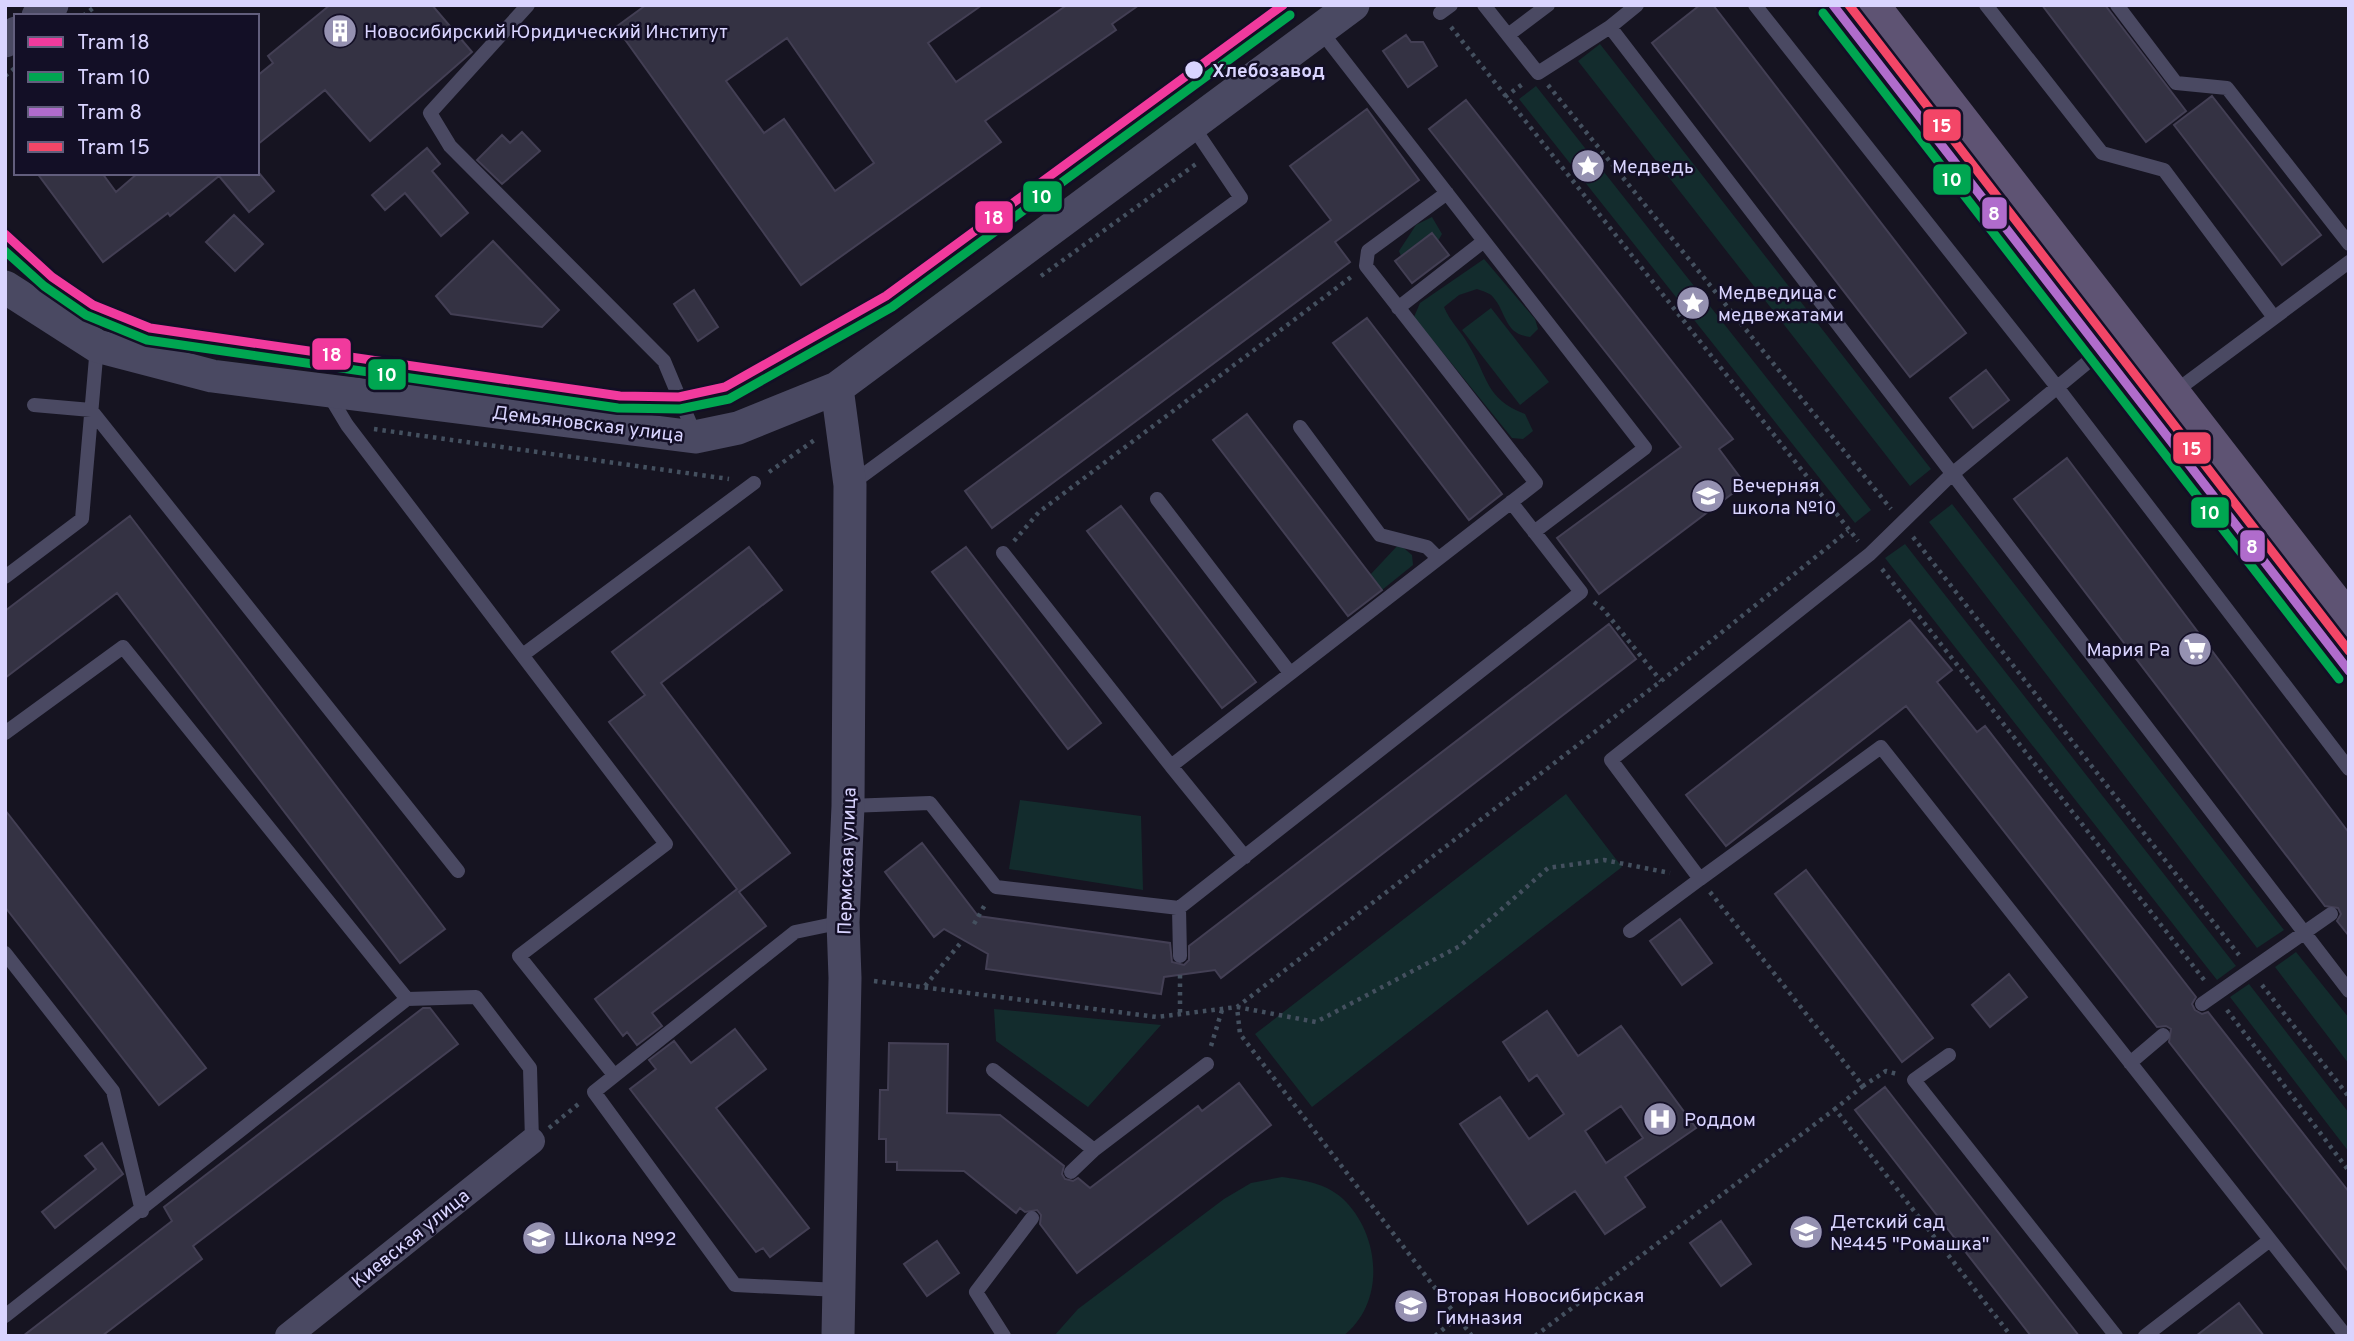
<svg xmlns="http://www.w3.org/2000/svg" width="2354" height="1341" font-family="Overpass,sans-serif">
	<rect width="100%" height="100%" fill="#161421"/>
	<!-- green -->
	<path fill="#132c2d" d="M1600,44L1931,469L1910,486L1578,61Z
		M1536,86L1871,510L1855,523L1519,99Z
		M1432,217L1442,234L1438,241L1431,233L1401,256L1399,251L1416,225Z
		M1484,259L1535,319L1538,329L1530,337C1504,334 1507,313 1493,297C1490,293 1482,291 1477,289L1459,295L1444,307C1450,322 1461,331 1468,344C1488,376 1485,399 1525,414L1533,431L1523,439L1512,438L1414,317L1420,303Z
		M1491,308L1549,382L1520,405L1462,330Z
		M1952,504L2284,930L2257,948L1929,522Z
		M1399,544L1412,555L1413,565L1382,590L1370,575Z
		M1905,544L2236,966L2217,980L1885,558Z
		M1566,794L1622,867L1312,1107L1255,1034Z
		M1020,800L1141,816L1143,890L1009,869Z
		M2296,952L2349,1018V1064L2275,967Z
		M2249,984L2349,1113V1152L2230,997Z
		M994,1009L1161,1025L1088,1107L996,1041Z
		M1282,1177C1303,1180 1325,1183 1342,1198C1380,1233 1387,1302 1343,1336H1054L1078,1309L1224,1199L1251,1183Z"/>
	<!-- building -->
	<path fill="#343243" stroke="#433f54" stroke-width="2" fill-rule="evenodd" d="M330,5H432L472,52L370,141L325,90L257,145V76L273,63L268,56Z
		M646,5H982L928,43L956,82L1067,5H1139L1112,24L1116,30L985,121L1001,142L801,285L616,27ZM787,38L874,163L835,191L784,119L764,133L726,81Z
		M1700,5H1713L1966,333L1910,377L1652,43Z
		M2042,5H2105L2186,111L2146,142Z
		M1406,35L1411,42H1423L1437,66L1408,87L1383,51Z
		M2212,96L2321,235L2282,265L2174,125Z
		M1466,100L1733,439L1719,449L1745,484L1599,594L1557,538L1681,447L1429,129Z
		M1367,109L1419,180L1335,242L1350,262L992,528L965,491L1331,220L1290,166Z
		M522,132L540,151L502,184L477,160L502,135L510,143Z
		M427,148L440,164L432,171L468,213L441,236L405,193L385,210L372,195Z
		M37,173H102L116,192L138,173H259L274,191L249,212L219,176L170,216L168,213L103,262Z
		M234,215L263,244L235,271L206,242Z
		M1432,233L1449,255L1412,283L1395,261Z
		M493,241L559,310L542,327L451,314L436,296Z
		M694,290L718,327L698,341L674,304Z
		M1367,318L1502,494L1469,520L1333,343Z
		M1986,370L2009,400L1973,428L1950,398Z
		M1247,414L1382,590L1348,616L1213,440Z
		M2067,458L2349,833V936L2337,921L2341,914L2338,908L2325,906L2014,499Z
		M1121,506L1256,682L1222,708L1087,531Z
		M130,516L445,929L400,963L117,593L5,678V611Z
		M749,547L782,590L661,683L790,853L739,892L766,926L652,1013L662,1026L637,1045L627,1032L623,1036L595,999L737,889L609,722L645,695L612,652Z
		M966,547L1101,723L1068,749L932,572Z
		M1910,620L1952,670L1937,682L1977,732L1985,726L2196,997L2192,1004L2195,1010L2202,1014L2208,1012L2349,1192V1272L2169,1042L2171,1029L2166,1026L2157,1027L1906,706L1726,846L1686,795Z
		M1609,624L1636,659L1221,978L1215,970L1164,977L1161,994L986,969L988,954L944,929L934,937L885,872L922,843L978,916L1170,943L1172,962L1184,965L1189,960V946Z
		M5,810L206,1068L159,1105L5,907Z
		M1806,870L1933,1038L1902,1062L1775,894Z
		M1680,919L1712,963L1682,985L1650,941Z
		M2009,974L2027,997L1990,1027L1972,1005Z
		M423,1008H430L458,1044L193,1246L202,1259L102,1336H23L172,1221L164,1207Z
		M1547,1011L1578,1056L1621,1026L1696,1128L1625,1177L1645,1207L1605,1234L1575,1191L1528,1224L1460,1124L1500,1097L1529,1139L1564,1114L1537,1075L1529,1081L1503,1042ZM1621,1106L1643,1138L1606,1163L1585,1131Z
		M735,1029L766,1069L716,1108L809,1228L770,1257L763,1248L756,1252L630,1089L656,1069L649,1060L674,1041L691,1063Z
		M889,1043L948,1044L947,1113L1000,1115L1064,1166L1062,1174L1065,1179L1073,1181L1078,1178L1090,1188L1198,1106L1202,1111L1239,1083L1271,1125L1077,1273L1040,1224L1041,1215L1037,1210L1025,1212L1020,1208L1016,1213L964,1171L897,1170V1162H886V1139H879L880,1090H888Z
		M1885,1087L2079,1336H2031L1855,1110Z
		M102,1143L123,1174L55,1228L42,1212L96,1169L85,1156Z
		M1721,1221L1751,1264L1721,1286L1690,1243Z
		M937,1241L959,1273L927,1296L904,1264Z
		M2239,1303L2264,1336H2196Z"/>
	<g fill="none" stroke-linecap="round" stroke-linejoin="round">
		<!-- path -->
		<path stroke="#44505f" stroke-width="4.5" stroke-dasharray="3.5 5" stroke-linecap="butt" d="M83,16L97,5
			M1451,27L1858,541
			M5,76L15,68
			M1548,85L1891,509
			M1505,97L1524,83
			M1041,276L1196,164
			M374,429L729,479
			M769,472L816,439
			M1913,537L2239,955
			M1014,541L1039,512L1351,277
			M1882,569L2205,981
			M1594,602L1603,609L1661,681
			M1710,892L1863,1086L1886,1071L1897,1074
			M974,924L986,903
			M1180,975V1016
			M874,981L1157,1017L1237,1007L1661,681L1848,531
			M2262,985L2349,1097
			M925,986L963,940
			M2227,1010L2349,1171
			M1211,1046L1222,1010
			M1863,1086L1835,1109L2011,1336
			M549,1128L581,1102
			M1435,1336L1458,1317
			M1472,1336L1240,1034L1237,1007L1316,1022L1460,946L1548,868L1604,860L1670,873
			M1535,1336L1835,1109"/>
		<!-- service -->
		<path stroke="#4a4962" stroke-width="14" d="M528,5L430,113L450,146L664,361L695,435
			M1484,5L1538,73L1610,27L1637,5
			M1755,5L2057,387L2349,769
			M1986,5L2102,153L2164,170L2273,316
			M2117,5L2176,83L2227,88L2349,244
			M1440,13L1451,5
			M1610,27L2349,991
			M1320,30L1645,448L1534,532
			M1508,35L1548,5
			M1398,308L1484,241
			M2173,393L2349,262
			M329,395L347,425L666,844L519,956L614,1075
			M34,405L91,410L458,871
			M1300,427L1380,535L1427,547L1438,558
			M851,484L1241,198L1192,125
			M1157,499L1290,673
			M1003,553L1171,766
			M5,577L82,519L97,346
			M524,654L754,483
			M5,733L123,647L407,999
			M848,806L930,803L996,887L1179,908L1581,592L1511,502
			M1245,857L1171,766L1536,483L1366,266L1368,251L1447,193
			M1700,879L1881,747L2346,1336
			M1179,908L1180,956
			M1630,931L1700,879L1611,760L1870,554L1951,475L2123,333
			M5,953L113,1091L142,1211
			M2202,1004L2331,914
			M1949,1055L1914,1080L2116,1336
			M2130,1063L2163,1035
			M993,1070L1094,1150L1207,1064
			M1071,1172L1094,1150
			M839,1290L735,1285L594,1092L795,932L843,922
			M5,1316L407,999L476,997L530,1068L532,1141
			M1004,1336L976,1292L1032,1218
			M2145,1336L2270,1240"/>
		<!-- minor -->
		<path stroke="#4a4962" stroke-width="26" d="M288,1336L532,1141"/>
		<!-- tertiary -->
		<path stroke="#4a4962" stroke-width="33" d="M38,16L52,5
			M5,41L16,33
			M5,287L97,346L212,376L695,437L738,428L837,388L1353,5
			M837,388L850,485L848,806L843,922L845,978L838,1336"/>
		<!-- primary -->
		<path stroke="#5e5373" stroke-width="38" d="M1870,5L2349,623"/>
		<!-- tram-1 casing -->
		<g stroke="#130f26" stroke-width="14">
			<path id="tram-1" d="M5,234L52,277L93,305L150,328L620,396L679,397L725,387L886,296L1283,5"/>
		</g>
		<!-- tram-2 casing -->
		<g stroke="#130f26" stroke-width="14">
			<path id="tram-2" d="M1823,13L2339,679
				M5,251L44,286L86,315L147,340L618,408L680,409L729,399L892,307L1290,15"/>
		</g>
		<!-- tram-3 casing -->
		<g stroke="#130f26" stroke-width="14">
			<path id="tram-3" d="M1833,5L2349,671"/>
		</g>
		<!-- tram-4 casing -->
		<g stroke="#130f26" stroke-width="14">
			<path id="tram-4" d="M1849,5L2349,651"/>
		</g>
		<!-- tram-1 -->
		<use href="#tram-1" stroke="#f13a9d" stroke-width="9"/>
		<!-- tram-2 -->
		<use href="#tram-2" stroke="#00a651" stroke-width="9"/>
		<!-- tram-3 -->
		<use href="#tram-3" stroke="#b06ccc" stroke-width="9"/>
		<!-- tram-4 -->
		<use href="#tram-4" stroke="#f34667" stroke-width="9"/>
	</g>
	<!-- icons -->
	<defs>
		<g id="building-disc" transform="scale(1.75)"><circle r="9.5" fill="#9591b1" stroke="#130f26"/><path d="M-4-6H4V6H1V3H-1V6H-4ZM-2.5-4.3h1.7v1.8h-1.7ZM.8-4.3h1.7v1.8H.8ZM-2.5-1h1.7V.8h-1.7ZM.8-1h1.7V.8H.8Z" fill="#fff"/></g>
		<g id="sight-disc" transform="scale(1.75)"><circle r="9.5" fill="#9591b1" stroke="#130f26"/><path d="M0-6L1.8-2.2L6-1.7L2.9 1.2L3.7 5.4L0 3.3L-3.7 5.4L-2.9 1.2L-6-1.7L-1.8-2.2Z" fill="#fff"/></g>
		<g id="school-disc" transform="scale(1.75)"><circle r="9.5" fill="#9591b1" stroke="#130f26"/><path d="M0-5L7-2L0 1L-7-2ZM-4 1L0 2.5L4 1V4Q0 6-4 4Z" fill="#fff"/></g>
		<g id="supermarket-disc" transform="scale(1.75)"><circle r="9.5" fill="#9591b1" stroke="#130f26"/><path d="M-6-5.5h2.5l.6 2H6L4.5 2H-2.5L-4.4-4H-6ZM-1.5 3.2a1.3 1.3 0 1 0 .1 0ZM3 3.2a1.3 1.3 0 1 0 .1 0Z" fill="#fff"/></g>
		<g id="hospital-disc" transform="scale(1.75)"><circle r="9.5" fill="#9591b1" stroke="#130f26"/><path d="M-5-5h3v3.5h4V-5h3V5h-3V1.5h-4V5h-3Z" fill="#fff"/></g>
	</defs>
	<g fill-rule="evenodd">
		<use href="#building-disc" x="340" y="31"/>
		<use href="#sight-disc" x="1588" y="166"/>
		<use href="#sight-disc" x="1693" y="303"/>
		<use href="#school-disc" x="1708" y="496"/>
		<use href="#supermarket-disc" x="2195" y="649"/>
		<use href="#hospital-disc" x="1660" y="1119"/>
		<use href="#school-disc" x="1806" y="1232"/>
		<use href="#school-disc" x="539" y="1238"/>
		<use href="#school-disc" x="1411" y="1306"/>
	</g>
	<!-- markers -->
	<circle fill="#d9d4ff" stroke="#130f26" stroke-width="2.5" cx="1194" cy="70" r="10"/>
	<g text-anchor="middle" stroke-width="5" stroke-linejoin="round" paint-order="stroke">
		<!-- poi labels -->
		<g font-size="19" fill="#d9d4ff" stroke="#130f26" text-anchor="start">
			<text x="364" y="38">Новосибирский Юридический Институт</text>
			<text x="1612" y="173">Медведь</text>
			<text x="1718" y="299">Медведица с<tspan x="1718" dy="22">медвежатами</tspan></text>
			<text x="1732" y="492">Вечерняя<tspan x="1732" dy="22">школа №10</tspan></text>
			<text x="2170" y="656" text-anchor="end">Мария Ра</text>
			<text x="1684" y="1126">Роддом</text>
			<text x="1830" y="1228">Детский сад<tspan x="1830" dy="22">№445 "Ромашка"</tspan></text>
			<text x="564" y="1245">Школа №92</text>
			<text x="1436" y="1302">Вторая Новосибирская<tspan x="1436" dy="22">Гимназия</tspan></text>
		</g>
		<!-- stop labels -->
		<g font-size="19" font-weight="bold" fill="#d9d4ff" stroke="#130f26" text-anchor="start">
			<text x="1212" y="77">Хлебозавод</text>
		</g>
		<!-- street labels -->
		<g font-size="19" fill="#d9d4ff" stroke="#130f26">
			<text transform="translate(588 423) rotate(7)" y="7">Демьяновская улица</text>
			<text transform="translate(846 861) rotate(-88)" y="7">Пермская улица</text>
			<text transform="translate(410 1238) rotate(-39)" y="7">Киевская улица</text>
		</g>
	</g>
	<g stroke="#130f26" stroke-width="2.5">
		<rect x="1922" y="108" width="40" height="34" rx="7" fill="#f34667"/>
		<rect x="1932" y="163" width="40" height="33" rx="7" fill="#00a651"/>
		<rect x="1022" y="180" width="41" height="33" rx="7" fill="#00a651"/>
		<rect x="1981" y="196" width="27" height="34" rx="7" fill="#b06ccc"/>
		<rect x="974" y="200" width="40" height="34" rx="7" fill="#f13a9d"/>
		<rect x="311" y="337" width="41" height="34" rx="7" fill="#f13a9d"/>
		<rect x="367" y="358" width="40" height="33" rx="7" fill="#00a651"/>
		<rect x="2172" y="431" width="40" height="34" rx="7" fill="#f34667"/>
		<rect x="2190" y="496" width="40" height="33" rx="7" fill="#00a651"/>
		<rect x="2239" y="529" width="27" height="34" rx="7" fill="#b06ccc"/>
	</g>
	<g font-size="19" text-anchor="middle" font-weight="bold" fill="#fff">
		<text x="1942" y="132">15</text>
		<text x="1952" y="186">10</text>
		<text x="1042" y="203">10</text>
		<text x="1994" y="220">8</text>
		<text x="994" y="224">18</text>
		<text x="332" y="361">18</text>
		<text x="387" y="381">10</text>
		<text x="2192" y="455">15</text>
		<text x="2210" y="519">10</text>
		<text x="2252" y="553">8</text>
	</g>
	<!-- border -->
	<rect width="2354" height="1341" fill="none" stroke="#d9d4ff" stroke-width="14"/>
	<!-- legend -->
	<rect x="14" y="14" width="245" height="161" fill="#130f26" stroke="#625e7d" stroke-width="2"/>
	<rect x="28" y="37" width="35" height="10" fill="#f13a9d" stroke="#625e7d" stroke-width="2"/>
	<text x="77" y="49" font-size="21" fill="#d9d4ff">Tram 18</text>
	<rect x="28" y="72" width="35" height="10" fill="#00a651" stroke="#625e7d" stroke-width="2"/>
	<text x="77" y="84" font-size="21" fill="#d9d4ff">Tram 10</text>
	<rect x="28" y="107" width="35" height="10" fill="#b06ccc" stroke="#625e7d" stroke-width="2"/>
	<text x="77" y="119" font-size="21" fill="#d9d4ff">Tram 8</text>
	<rect x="28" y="142" width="35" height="10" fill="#f34667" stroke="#625e7d" stroke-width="2"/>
	<text x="77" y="154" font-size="21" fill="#d9d4ff">Tram 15</text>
</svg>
